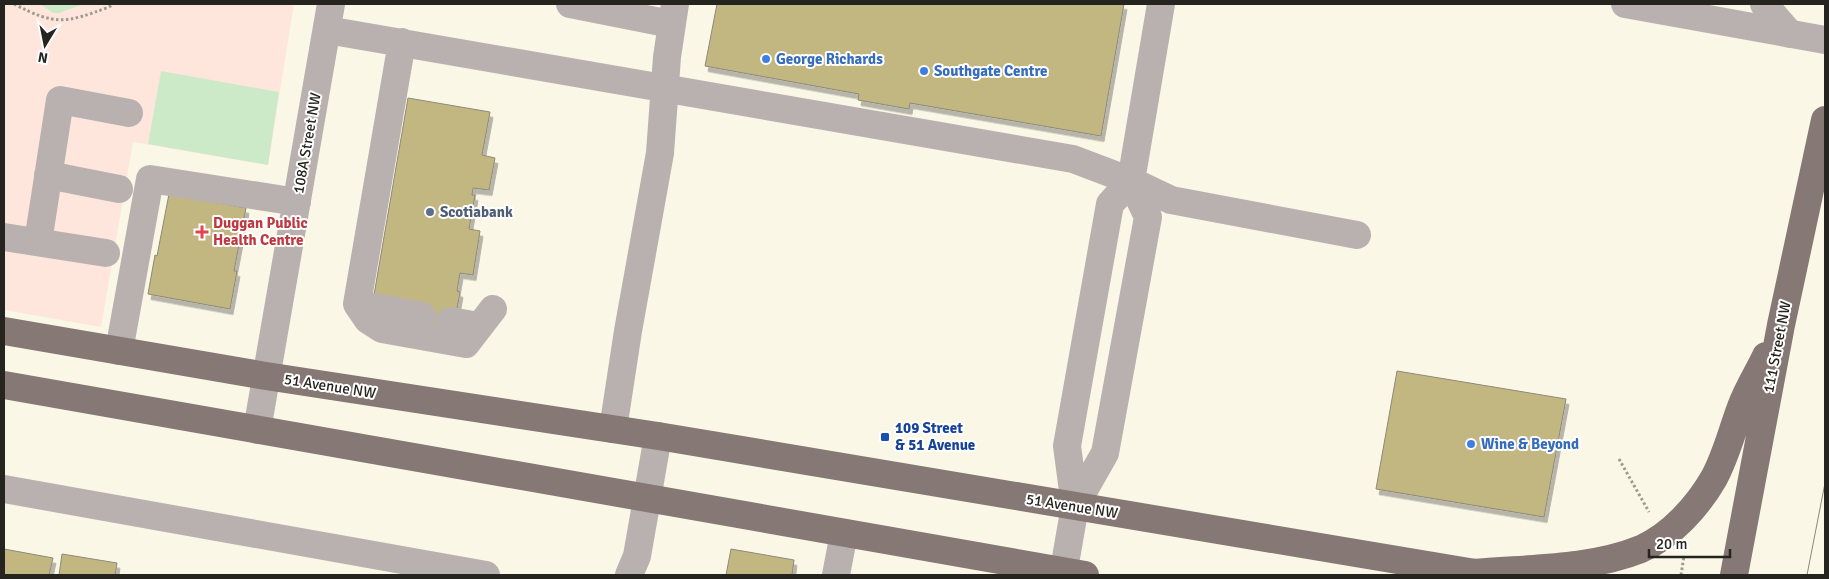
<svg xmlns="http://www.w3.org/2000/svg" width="1829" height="579" font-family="Signika,sans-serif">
	<defs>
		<filter id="shadow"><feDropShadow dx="3" dy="5.5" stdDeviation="0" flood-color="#0004"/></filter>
	</defs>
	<rect width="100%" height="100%" fill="#faf7e7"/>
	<!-- education -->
	<path fill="#ffe6dd" d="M4,4H294L268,165L133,142L101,327L4,310Z"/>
	<!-- green -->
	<path fill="#cdeac8" d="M40,4H84L59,13H53Z
		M161,71L279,92L268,165L148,144Z"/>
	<!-- building -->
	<path fill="#c3b781" stroke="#8c897a" filter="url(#shadow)" d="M717,4H1124L1101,136L910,103L909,109L858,100L859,94L705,66Z
		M408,98L490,112L482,155L495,158L489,190L473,188L472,195H475L469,229L480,231L473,275L460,273L457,291L460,292L456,314L447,337L419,332L374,295Z
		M169,194L246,208L234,271H237L230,309L148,294L155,255L157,256Z
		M1397,371L1566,399L1544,517L1376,489Z
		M4,549L53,558L49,575H4Z
		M731,549L794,560L792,575H726Z
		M62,554L117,563L115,575H59Z"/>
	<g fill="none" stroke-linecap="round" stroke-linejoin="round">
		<!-- path -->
		<path stroke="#9d9b8f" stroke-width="3" stroke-dasharray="2.5 2.5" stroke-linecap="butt" d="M14,4C56,26 66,23 109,7L113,4
			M1619,459L1649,512
			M1681,575L1684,556"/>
		<!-- minor -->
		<path stroke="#b9b1af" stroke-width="28" d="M570,4L671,24
			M1625,4L1825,40
			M1764,4L1790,34
			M327,30L1073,159L1131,181L1171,200L1357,235
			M402,42L357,304L368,320L382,329L466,344L493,309
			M48,175L119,189
			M4,237L106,253
			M38,242L60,100L129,113
			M357,304L422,316
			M450,321L479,326
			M119,351L150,179L297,202
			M613,429L628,331L660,153L667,57L675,4
			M257,430L331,4
			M4,489L486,575
			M1075,506L1105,453L1148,217L1131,181
			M629,575L637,556L658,436
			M836,575L844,533
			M1063,575L1075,506L1067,446L1110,204L1131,181L1161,4"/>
		<!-- major -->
		<path stroke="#867874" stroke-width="28" d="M4,331L266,376L658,436L1487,575
			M4,385L1085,575
			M1473,573C1528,568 1589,570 1641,549C1671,536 1698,506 1714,478C1726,456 1732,431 1741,407C1747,390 1758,373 1766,356
			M1734,575L1781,325L1825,120"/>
		<!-- tram -->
		<path stroke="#8b897e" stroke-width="1" d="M1807,575L1825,483"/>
	</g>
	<!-- markers -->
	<g fill="#3f7fe0" stroke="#fff" stroke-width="2">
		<circle cx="766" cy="59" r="5"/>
		<circle cx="924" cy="71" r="5"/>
		<circle cx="1471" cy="444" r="5"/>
	</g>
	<circle fill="#5c6f8a" stroke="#fff" stroke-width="2" cx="430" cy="212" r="5"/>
	<path fill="#e0444e" stroke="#fff" stroke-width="2" d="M199.5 224.5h5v5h5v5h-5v5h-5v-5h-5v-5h5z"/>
	<rect fill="#1a4fb4" stroke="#fff" stroke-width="2" x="880" y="432" width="10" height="10" rx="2.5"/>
	<g text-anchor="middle" stroke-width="4" stroke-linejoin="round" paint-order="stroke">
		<!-- shop labels -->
		<g font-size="15" font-weight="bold" fill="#366cbe" stroke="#fff" text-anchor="start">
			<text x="776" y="64">George Richards</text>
			<text x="934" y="76">Southgate Centre</text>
			<text x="1481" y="449">Wine &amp; Beyond</text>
		</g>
		<!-- street labels -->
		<g font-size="15" fill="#25241e" stroke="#fff">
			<text transform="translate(307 143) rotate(-80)" y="5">108A Street NW</text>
			<text transform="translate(1777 347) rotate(-79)" y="5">111 Street NW</text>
			<text transform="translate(330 386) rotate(9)" y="5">51 Avenue NW</text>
			<text transform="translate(1072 506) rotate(9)" y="5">51 Avenue NW</text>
		</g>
		<!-- service labels -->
		<g font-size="15" font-weight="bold" fill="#4e5e75" stroke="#fff" text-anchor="start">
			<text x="440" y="217">Scotiabank</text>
		</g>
		<!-- health labels -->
		<g font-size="15" font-weight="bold" fill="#be3a42" stroke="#fff" text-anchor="start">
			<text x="213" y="228">Duggan Public<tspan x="213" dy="17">Health Centre</tspan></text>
		</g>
		<!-- transit labels -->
		<g font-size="15" font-weight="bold" fill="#164399" stroke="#fff" text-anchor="start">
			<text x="895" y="433">109 Street<tspan x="895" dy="17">&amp; 51 Avenue</tspan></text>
		</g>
	</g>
	<!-- border -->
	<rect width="1829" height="579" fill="none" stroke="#25241e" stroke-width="10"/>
	<!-- north arrow -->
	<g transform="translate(45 45) rotate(190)" stroke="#ffffff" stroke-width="4" paint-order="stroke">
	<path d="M0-4L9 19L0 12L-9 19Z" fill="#25241e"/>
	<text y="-8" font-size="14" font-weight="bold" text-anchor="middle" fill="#25241e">N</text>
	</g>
	<!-- scale -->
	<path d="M1649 549v8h81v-8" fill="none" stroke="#25241e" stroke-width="2.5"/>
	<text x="1656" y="549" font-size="15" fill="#25241e" stroke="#ffffff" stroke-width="4" paint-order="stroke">20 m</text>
</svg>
